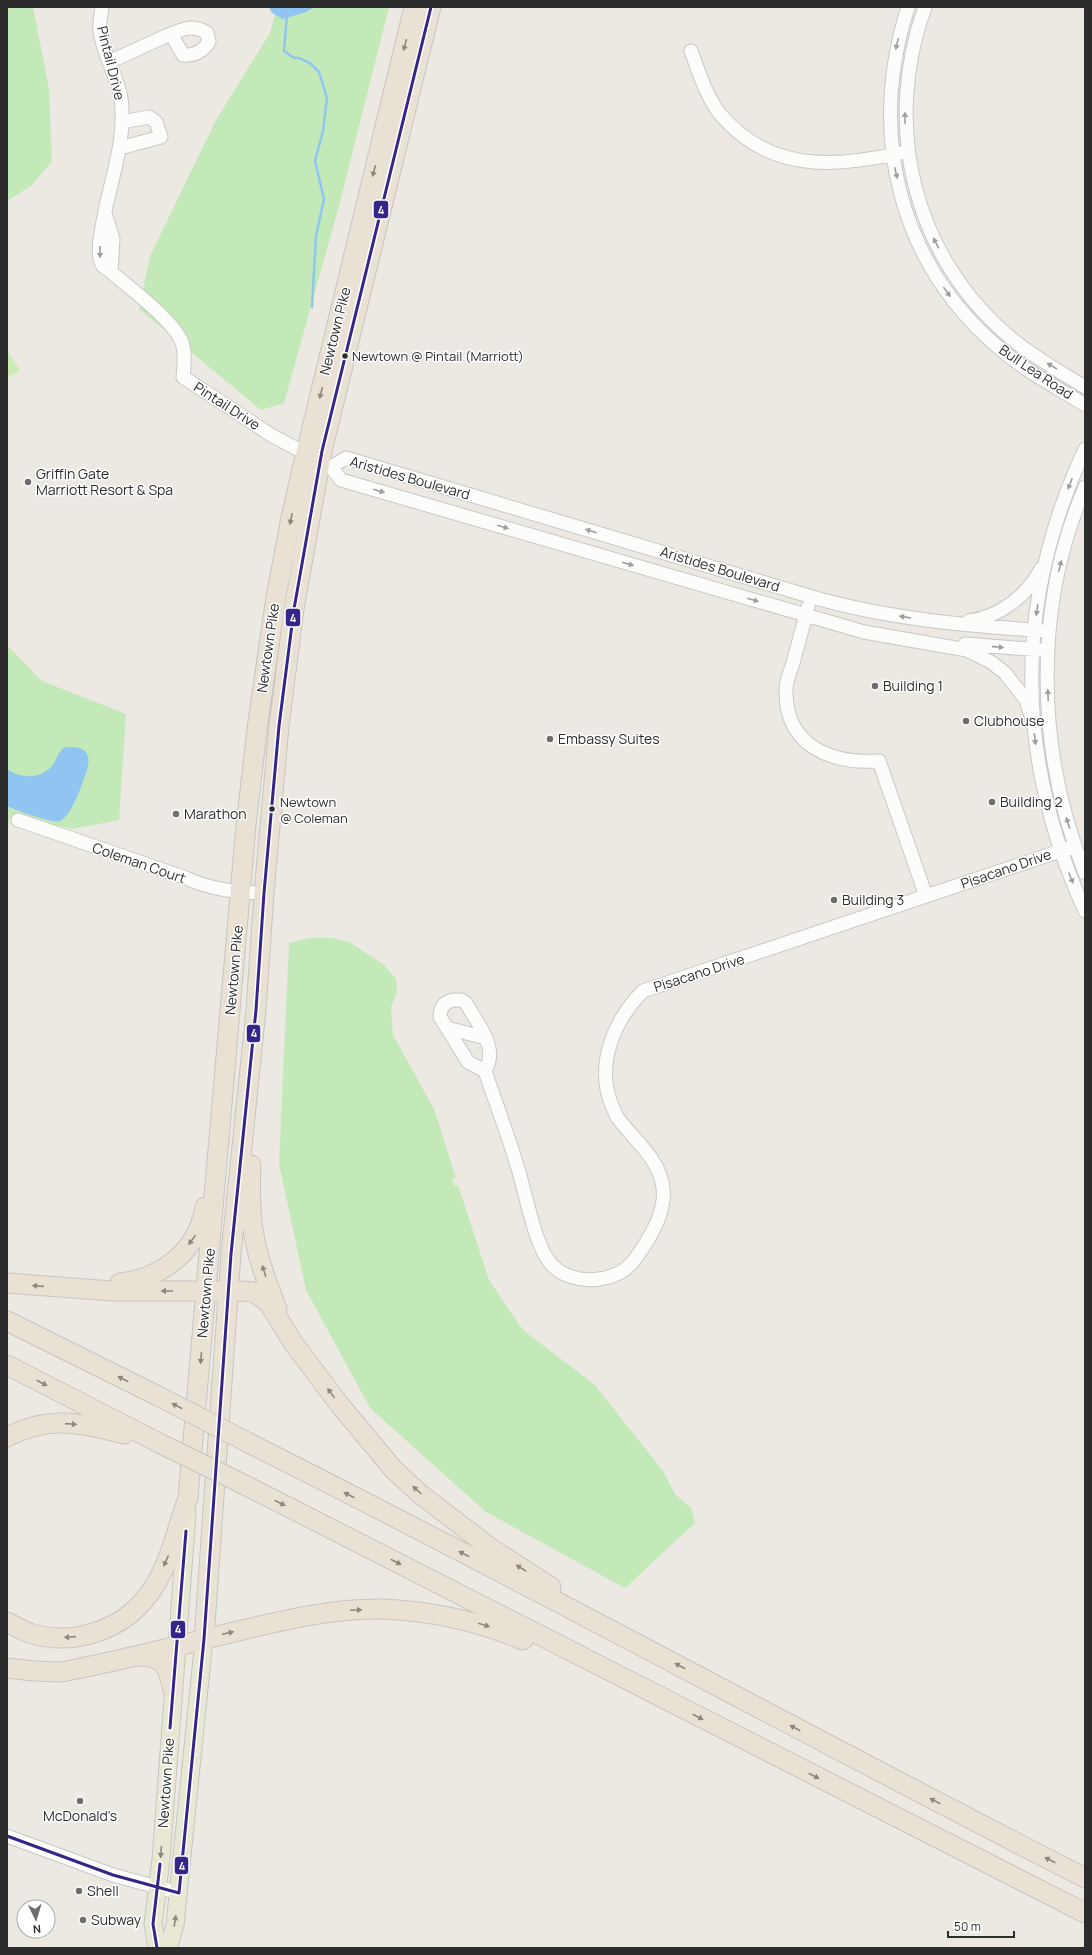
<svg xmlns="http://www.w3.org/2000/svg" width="1092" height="1955" font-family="Manrope,sans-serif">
	<rect width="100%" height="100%" fill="#ebe9e2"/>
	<!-- green -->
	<path fill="#c3e9b8" d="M7,7H33L49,89L52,161L32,185L7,201Z
		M277,7H389L340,202L284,403L261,410L139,309L150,256L216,120L270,33Z
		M7,645L42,681L126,714L119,820L72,829L11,815L7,831Z
		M310,938H332L349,942L383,964L396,979L397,992L391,1007L393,1035L434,1109L456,1178L452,1179L454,1186L458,1185L489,1280L520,1326L528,1334L594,1384L663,1471L675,1494L691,1508L695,1523L625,1588L486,1512L370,1408L306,1290L279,1164L289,943Z"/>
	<!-- pitch -->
	<path fill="#cdedb5" d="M7,350L20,370L7,378Z"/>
	<!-- water -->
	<path fill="#90c5f1" d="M269,7H315L306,12L283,19L272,13Z
		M66,747C99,745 88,768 81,787C77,797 70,816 60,821C53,824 15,810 7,806V769C21,779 43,780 54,763C58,757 59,749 66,747Z"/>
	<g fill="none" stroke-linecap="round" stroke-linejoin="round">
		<!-- stream -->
		<path stroke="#90c5f1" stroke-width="2.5" d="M287,15L284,51L294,58H299L310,63L319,72L327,98L323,131L315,161L324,199L316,236L312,307"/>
		<!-- minor casing -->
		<g stroke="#c8c8c7" stroke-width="15">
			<path id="minor" d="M102,7C101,15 99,23 100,31C103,55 117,75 121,98C126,135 114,171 106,206C104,220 94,254 103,266C105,268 109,270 111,272L113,239L105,213
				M908,7C868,133 897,261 999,348C1025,371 1056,387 1085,405
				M925,7C882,126 913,257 1012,339C1034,357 1060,372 1085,387
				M691,51C699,72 706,96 720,114C769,172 833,168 900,153
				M109,62L166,36C181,30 192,23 207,33L209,42C203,51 194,56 183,55L171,34
				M120,148L161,137L156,122L149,117L122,122
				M111,272C131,289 170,318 181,340C186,351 184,365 183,377L271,435L331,467L341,480L864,632L967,650L991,662L1005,673L1026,700L1033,722
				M1085,449C1013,603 1015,757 1085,911
				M331,467L346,458L819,599C895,620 972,626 1049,631
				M1085,487C1033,608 1036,751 1085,873
				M808,607C803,626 798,645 793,663C790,672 786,681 786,690C785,746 831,764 879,761L926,896
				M969,621C999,617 1027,596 1041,569
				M965,644L1041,650
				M18,820L186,878C211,890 237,892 264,893
				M453,1000H461L466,1003C478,1025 499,1047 485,1071L468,1062L440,1017C440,1008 444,1002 453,1000Z
				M447,1028L486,1038
				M485,1071C495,1101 507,1132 516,1162C525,1189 533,1238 548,1260C558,1276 582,1282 599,1279C619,1276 629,1269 640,1252C652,1234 666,1211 663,1188C660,1159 633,1139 617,1117C615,1113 613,1108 611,1103C596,1064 614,1020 643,991L1075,846
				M7,1836L113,1875L179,1893"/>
		</g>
		<!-- major casing -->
		<g stroke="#c6c5c2" stroke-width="19">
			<path id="major" d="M157,1948L153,1924L161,1859L187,1514
				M168,1948L175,1925L204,1639"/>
		</g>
		<!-- highway casing -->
		<g stroke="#c6c5c2" stroke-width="21">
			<path id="highway" d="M251,1165C250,1187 250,1208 253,1229C257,1257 267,1283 277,1309
				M7,1283L112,1291H242L253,1292L268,1302L294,1344L339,1404L394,1470L420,1494L492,1549L551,1587
				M120,1283C162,1278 198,1251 205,1207
				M7,1321L158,1396
				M7,1365L161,1444
				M7,1437C50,1415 79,1423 124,1434
				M249,1443C530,1584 805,1735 1085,1878
				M245,1485L1085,1913
				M7,1622C15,1626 23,1631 32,1634C74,1646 123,1630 149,1594C170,1566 176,1530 188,1498L246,825L258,722L276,597L290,523L302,469L414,7
				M204,1639L231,1254L256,1010L264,893L279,726L294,609L322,451L431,7
				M139,1656C165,1656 168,1667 173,1690
				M7,1668L34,1671L61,1672C121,1661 180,1645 238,1631C285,1620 334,1608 382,1609C431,1611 478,1621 523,1640"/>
		</g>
		<!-- minor -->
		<use href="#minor" stroke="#fcfcfb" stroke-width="13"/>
		<!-- major -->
		<use href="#major" stroke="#e8e7d4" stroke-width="17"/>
		<!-- highway -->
		<use href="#highway" stroke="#e9e2d4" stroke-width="19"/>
		<!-- highway-bridge casing -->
		<g stroke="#c6c5c2" stroke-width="21" stroke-linecap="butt">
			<path id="highway-bridge" d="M158,1396L249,1443
				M161,1444L245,1485"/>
		</g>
		<!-- highway-bridge -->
		<use href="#highway-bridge" stroke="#e9e2d4" stroke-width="19"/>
		<!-- bus-1 casing -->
		<g stroke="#fff" stroke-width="6">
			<path id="bus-1" d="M170,1728L186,1531
				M7,1836L113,1875L179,1893L204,1639L231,1254L256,1010L264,893L279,726L294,609L322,451L431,7
				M157,1948L153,1924L160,1864"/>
		</g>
		<!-- bus-1 -->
		<use href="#bus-1" stroke="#362589" stroke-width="3"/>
	</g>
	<!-- one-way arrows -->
	<defs><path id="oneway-solid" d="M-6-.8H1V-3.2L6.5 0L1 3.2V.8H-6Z"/></defs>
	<g fill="#9e9e9e">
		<use href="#oneway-solid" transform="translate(897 44) rotate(103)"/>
		<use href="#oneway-solid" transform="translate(905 118) rotate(-91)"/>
		<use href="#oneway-solid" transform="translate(896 173) rotate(77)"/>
		<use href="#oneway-solid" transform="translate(936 243) rotate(-117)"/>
		<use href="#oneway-solid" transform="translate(100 252) rotate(88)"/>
		<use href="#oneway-solid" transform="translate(947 292) rotate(54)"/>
		<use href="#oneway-solid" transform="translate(1052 366) rotate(-149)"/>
		<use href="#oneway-solid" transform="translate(1070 484) rotate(111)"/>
		<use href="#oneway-solid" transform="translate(379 491) rotate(16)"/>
		<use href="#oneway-solid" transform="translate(503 527) rotate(16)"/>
		<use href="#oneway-solid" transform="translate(591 531) rotate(-163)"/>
		<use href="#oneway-solid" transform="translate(628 564) rotate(16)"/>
		<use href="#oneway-solid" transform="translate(1060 566) rotate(-77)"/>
		<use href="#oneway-solid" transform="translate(753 600) rotate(16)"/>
		<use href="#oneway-solid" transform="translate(1037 610) rotate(98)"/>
		<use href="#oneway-solid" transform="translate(905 617) rotate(-171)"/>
		<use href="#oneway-solid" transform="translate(998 647) rotate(4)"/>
		<use href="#oneway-solid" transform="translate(1048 695) rotate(-92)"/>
		<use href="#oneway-solid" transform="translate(1035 739) rotate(83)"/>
		<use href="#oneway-solid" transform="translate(1068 823) rotate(-108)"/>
		<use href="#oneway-solid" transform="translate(1071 878) rotate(68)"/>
	</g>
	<g fill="#8a8780">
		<use href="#oneway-solid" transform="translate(405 45) rotate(104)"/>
		<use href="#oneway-solid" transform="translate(374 171) rotate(104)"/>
		<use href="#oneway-solid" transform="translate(321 393) rotate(104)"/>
		<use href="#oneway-solid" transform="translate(291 519) rotate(102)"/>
		<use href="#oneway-solid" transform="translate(192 1240) rotate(126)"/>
		<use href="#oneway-solid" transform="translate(264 1271) rotate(-108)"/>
		<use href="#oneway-solid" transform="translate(38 1286) rotate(-176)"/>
		<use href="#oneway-solid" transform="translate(167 1291) rotate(-180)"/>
		<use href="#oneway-solid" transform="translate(201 1358) rotate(95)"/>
		<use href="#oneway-solid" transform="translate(123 1379) rotate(-153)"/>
		<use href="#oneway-solid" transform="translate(42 1383) rotate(27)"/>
		<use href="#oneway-solid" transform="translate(331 1393) rotate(-126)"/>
		<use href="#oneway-solid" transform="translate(177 1406) rotate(-153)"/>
		<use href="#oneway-solid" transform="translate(71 1424) rotate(4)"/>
		<use href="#oneway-solid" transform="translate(417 1490) rotate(-138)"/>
		<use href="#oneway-solid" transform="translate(349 1495) rotate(-153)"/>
		<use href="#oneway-solid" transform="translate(280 1503) rotate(27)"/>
		<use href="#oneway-solid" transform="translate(464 1554) rotate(-153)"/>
		<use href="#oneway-solid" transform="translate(166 1561) rotate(114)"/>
		<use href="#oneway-solid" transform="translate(396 1562) rotate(27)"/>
		<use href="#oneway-solid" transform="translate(521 1568) rotate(-148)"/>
		<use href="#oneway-solid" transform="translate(356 1610) rotate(-2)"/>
		<use href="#oneway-solid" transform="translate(484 1625) rotate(17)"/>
		<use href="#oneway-solid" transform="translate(228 1633) rotate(-13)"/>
		<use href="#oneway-solid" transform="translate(70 1637) rotate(176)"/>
		<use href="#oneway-solid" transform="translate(680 1666) rotate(-152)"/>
		<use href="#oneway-solid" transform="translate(698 1717) rotate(27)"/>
		<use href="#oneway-solid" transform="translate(795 1728) rotate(-152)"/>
		<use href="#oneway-solid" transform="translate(814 1776) rotate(27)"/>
		<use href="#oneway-solid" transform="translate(935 1801) rotate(-153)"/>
		<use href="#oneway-solid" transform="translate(1050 1860) rotate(-153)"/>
	</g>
	<g fill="#8a8a80">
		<use href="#oneway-solid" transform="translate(161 1852) rotate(94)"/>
		<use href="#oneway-solid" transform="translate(175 1921) rotate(-81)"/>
	</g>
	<!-- markers -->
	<g fill="#2c2c2c" stroke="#fff" stroke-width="1.5">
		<circle cx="345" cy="356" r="3.5"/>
		<circle cx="272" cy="809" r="3.5"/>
	</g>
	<g fill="#6f6e6c" stroke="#fff" stroke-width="1.5">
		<circle cx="28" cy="482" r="4"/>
		<circle cx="875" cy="686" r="4"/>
		<circle cx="966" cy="721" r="4"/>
		<circle cx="550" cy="739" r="4"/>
		<circle cx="992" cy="802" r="4"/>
		<circle cx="176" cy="814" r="4"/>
		<circle cx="834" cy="900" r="4"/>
		<circle cx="80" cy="1801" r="4"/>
		<circle cx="79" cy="1891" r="4"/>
		<circle cx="83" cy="1920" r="4"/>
	</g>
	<g text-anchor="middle" stroke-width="3" stroke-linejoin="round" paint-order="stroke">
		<!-- bus labels -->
		<g font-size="13" fill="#2c2c2c" stroke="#fff" text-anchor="start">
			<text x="352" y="361">Newtown @ Pintail (Marriott)</text>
			<text x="280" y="807">Newtown<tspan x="280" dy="16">@ Coleman</tspan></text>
		</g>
		<!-- street labels -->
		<g font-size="14" fill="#2c2c2c" stroke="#fff">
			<text transform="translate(111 63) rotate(76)" y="5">Pintail Drive</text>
			<text transform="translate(335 331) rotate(-76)" y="5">Newtown Pike</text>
			<text transform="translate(1036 372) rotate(34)" y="5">Bull Lea Road</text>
			<text transform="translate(227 406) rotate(33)" y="5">Pintail Drive</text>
			<text transform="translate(410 478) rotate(16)" y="5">Aristides Boulevard</text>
			<text transform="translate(720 569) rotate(17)" y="5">Aristides Boulevard</text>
			<text transform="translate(268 648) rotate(-82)" y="5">Newtown Pike</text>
			<text transform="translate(139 863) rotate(19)" y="5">Coleman Court</text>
			<text transform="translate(1006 869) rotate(-19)" y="5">Pisacano Drive</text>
			<text transform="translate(234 970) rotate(-85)" y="5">Newtown Pike</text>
			<text transform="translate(699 973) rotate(-18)" y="5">Pisacano Drive</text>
			<text transform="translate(206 1293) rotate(-85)" y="5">Newtown Pike</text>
			<text transform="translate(166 1783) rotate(-86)" y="5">Newtown Pike</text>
		</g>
		<!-- poi labels -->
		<g font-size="14" fill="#2c2c2c" stroke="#fff" text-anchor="start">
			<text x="36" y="479">Griffin Gate<tspan x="36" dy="16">Marriott Resort &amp; Spa</tspan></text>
			<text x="883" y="691">Building 1</text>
			<text x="974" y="726">Clubhouse</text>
			<text x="558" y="744">Embassy Suites</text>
			<text x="1000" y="807">Building 2</text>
			<text x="184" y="819">Marathon</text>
			<text x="842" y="905">Building 3</text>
			<text x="80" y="1821" text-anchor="middle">McDonald's</text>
			<text x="87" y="1896">Shell</text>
			<text x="91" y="1925">Subway</text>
		</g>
	</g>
	<g stroke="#fff" stroke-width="1.5">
		<rect x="373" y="200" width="16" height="19" rx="4" fill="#362589"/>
		<rect x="285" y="608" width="16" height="19" rx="4" fill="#362589"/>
		<rect x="246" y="1024" width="15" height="19" rx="4" fill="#362589"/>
		<rect x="170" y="1620" width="16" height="19" rx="4" fill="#362589"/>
		<rect x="174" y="1856" width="15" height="19" rx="4" fill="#362589"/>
	</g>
	<g font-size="11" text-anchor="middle" font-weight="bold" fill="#fff">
		<text x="381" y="214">4</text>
		<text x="293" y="622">4</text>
		<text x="254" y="1037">4</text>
		<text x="178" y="1633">4</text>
		<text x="182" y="1870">4</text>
	</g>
	<!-- border -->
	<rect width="1092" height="1955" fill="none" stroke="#2c2c2c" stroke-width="16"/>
	<!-- north arrow -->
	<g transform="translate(36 1919) rotate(175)"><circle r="19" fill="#ffffff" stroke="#ababab"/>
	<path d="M0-3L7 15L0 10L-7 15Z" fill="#6f6e6c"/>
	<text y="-6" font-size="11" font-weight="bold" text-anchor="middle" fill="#2c2c2c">N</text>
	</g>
	<!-- scale -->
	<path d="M948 1931v6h66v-6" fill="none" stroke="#2c2c2c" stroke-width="2"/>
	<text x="954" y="1931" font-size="12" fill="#2c2c2c" stroke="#ffffff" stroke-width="3" paint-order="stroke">50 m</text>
</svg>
